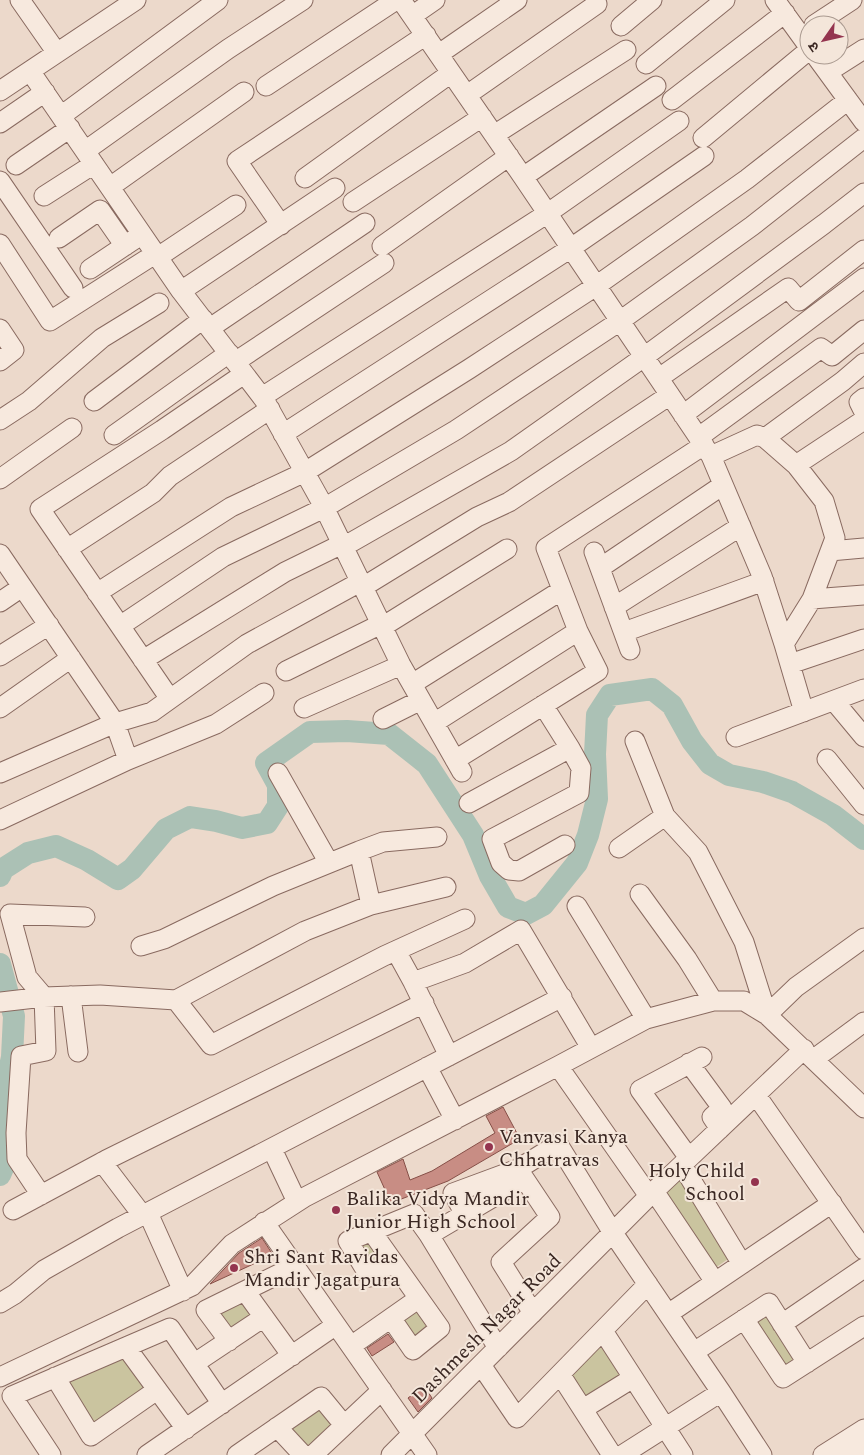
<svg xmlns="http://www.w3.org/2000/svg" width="864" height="1455" font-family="Spectral,'Noto Sans Devanagari',serif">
	<rect width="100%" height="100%" fill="#ecd9cb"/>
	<!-- green -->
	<path fill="#cac49f" d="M682,1176L731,1257L715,1268L665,1195Z
		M373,1237L388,1259L372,1270L356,1245Z
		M244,1296L258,1317L234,1333L215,1310Z
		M417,1303L434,1328L414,1344L396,1318Z
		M769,1311L802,1362L785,1373L751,1322Z
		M599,1342L621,1378L583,1402L568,1376Z
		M125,1355L145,1388L89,1425L65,1379Z
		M321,1403L339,1424L308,1452L283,1427Z"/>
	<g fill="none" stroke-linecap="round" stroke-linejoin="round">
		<!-- river -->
		<path stroke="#abc1b5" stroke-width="22" d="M0,876L3,869L28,853L56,846L87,860L118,879L132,869L166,829L190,817L216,821L242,828L267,823L278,806V785L266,763L310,732L347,731L389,734L427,764L473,835L490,876L508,907L526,914L543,905L577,863L588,835L597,799L595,754L597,715L610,695L652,689L672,705L692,741L710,764L729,775L763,782L792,792L833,815L864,839
			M0,964L14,1016L12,1057L5,1089L7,1125L3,1168L0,1175"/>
	</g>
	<!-- building -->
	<path fill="#c88d84" stroke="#864f47" d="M503,1107L520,1139L448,1181L391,1203L377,1172L403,1159L410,1180L432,1171L495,1133L486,1116Z
		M262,1238L273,1255L210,1284L239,1253Z
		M388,1334L394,1342L372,1356L367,1348Z
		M424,1386L432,1398L418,1412L408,1398Z"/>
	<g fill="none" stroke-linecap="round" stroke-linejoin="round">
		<!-- minor casing -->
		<g stroke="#896a60" stroke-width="21">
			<path id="minor" d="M20,0L57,53
				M401,0L523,177L711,456L762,576L784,644
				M775,0L809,47
				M412,16L435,0
				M814,25L852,0
				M621,26L652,0
				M439,54L517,0
				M815,55L864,122
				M646,64L725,0
				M30,71L181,291L265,401L323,505L401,665L462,772
				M828,72L864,49
				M266,86L396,0
				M0,91L136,0
				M467,95L597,4
				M672,100L785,13
				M61,116L218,0
				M0,123L45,92
				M494,135L626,50
				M703,138L809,50
				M85,151L228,49L303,0
				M16,165L70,128
				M523,177L656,86
				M305,178L451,73
				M0,181L73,288
				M110,187L244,92
				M44,196L94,164
				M353,202L482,117
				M281,225L237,161L426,35
				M59,238L100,210L125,246
				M0,244L50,321L155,254
				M382,246L509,156
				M158,257L236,205
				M90,269L135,239
				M181,291L335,188
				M210,328L365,223
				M0,329L14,350L0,361
				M235,362L384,263
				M659,378L788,288L799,301L864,250
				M262,397L548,213L679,121
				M864,398L859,402L864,412
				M94,401L203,319
				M683,415L864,278
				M0,420L29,401L102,338L159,303
				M283,434L571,248L704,156
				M114,435L229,353
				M699,437L821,348L832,356L864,330
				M765,438L843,381L864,363
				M711,456L757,435L765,438L796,465L824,501L835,538L812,599L784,644L804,712
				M796,465L864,420
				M0,479L72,428
				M343,547L511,451L644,357L824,224L864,193
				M67,549L153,493L170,476L270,409
				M830,551L864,548
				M594,552L630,650
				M0,554L115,723L128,760
				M600,568L723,485
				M363,587L477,517L509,502L670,395
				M97,593L231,507L305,472L469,369L596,286L747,179L848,100
				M812,599L864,595
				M0,602L22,587
				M614,607L741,526
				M120,626L223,557L324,508L456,430L620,321L752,226L864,138
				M382,627L507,549
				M624,632L764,581
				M0,656L49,625
				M143,660L285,572L342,544
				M790,664L864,639
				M286,671L381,624
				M412,684L562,590
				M170,699L40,509L162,430L244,374
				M834,701L864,737
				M0,708L71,658
				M304,708L401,665
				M383,719L421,700
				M434,723L578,631
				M736,737L864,689
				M635,741L665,816
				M827,759L864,805
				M455,760L598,671L578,631L546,548L704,445
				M0,773L115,723L152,712L247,644L360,582
				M278,773L329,863
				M469,803L570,748L543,705
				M0,820L128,760L216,724L264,693
				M565,845L519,871L509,870L501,863L492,839L579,793L581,768L570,748
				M619,848L665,816L698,852L744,942L767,1015L796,987L864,938
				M359,851L371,905
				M640,894L687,959L713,1001
				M577,906L646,1019
				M141,946L164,939L273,886L359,851L383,842L437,837
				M396,951L413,982L449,1056
				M413,982L465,963L521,930L591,1048
				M71,996L78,1052
				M44,997L27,977L10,914L85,917
				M176,1000L305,931L371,905L446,887
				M0,1002L44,997
				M814,1059L864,1022
				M689,1063L722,1108L712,1117L720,1129
				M558,1066L649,1196
				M427,1067L455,1120
				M756,1095L864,1250
				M272,1149L297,1202
				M689,1158L640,1090L702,1057
				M102,1162L143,1216
				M682,1165L742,1264
				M518,1169L550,1217L501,1262L533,1313
				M654,1191L715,1282
				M41,1195L17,1159L16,1133L21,1056L46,1051L44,997L100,995L176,1000L211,1045L384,956L465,919
				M13,1210L106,1160L424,1003
				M148,1213L183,1291
				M465,1214L453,1193L518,1169L558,1144L613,1233L721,1392L762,1455
				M264,1222L427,1455
				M372,1232L440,1328L413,1350L391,1318
				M429,1235L524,1179
				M393,1262L370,1277L348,1241L414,1214L429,1235L498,1348
				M245,1291L292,1356
				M0,1303L15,1294L44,1270L118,1228L562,997
				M668,1314L832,1203
				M744,1319L783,1378L864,1326
				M782,1324L864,1268
				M603,1331L683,1455
				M229,1341L206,1310L295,1266
				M351,1346L418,1299
				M126,1347L186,1429
				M694,1352L769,1303L807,1363
				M195,1363L264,1317
				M481,1365L517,1418L648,1284
				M560,1374L612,1455
				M0,1377L192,1286L232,1244L305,1197L558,1066L646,1019L713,1001H744L767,1015L864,1108
				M55,1377L91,1436L157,1390
				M583,1409L633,1378
				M277,1427L303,1455
				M51,1455L12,1396L170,1328L222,1404
				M147,1455L336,1325
				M237,1455L321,1397L344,1425
				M313,1455L382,1390
				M391,1455L649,1196L804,1049
				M622,1455L721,1392
				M823,1455L864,1429
				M848,1455L864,1445"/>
		</g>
		<!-- minor -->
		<use href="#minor" stroke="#f7e9de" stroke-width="19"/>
	</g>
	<!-- markers -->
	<g fill="#94344f" stroke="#f4e6da" stroke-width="2">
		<circle cx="489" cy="1147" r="5"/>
		<circle cx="755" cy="1182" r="5"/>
		<circle cx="336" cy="1210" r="5"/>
		<circle cx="234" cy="1268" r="5"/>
	</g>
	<g text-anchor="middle" stroke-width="4" stroke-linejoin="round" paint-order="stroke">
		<!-- poi labels -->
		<g font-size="20" fill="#3a2722" stroke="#f4e6da" text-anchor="start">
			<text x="499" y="1143">Vanvasi Kanya<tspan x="499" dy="23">Chhatravas</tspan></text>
			<text x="745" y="1177" text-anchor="end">Holy Child<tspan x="745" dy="23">School</tspan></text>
			<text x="346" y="1205">Balika Vidya Mandir<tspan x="346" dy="23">Junior High School</tspan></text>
			<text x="244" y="1263">Shri Sant Ravidas<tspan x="244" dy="23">Mandir Jagatpura</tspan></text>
		</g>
		<!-- street labels -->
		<g font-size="20" fill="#3a2722" stroke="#f4e6da">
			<text transform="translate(486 1328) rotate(-45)" y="7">Dashmesh Nagar Road</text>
		</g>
	</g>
	<!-- north arrow -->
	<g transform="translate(824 40) rotate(236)"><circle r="24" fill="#f4e6da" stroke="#aa9a90"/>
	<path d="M0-4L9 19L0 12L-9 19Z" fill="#94344f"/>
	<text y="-8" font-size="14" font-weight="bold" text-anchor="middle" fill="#3a2722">उ</text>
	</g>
</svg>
